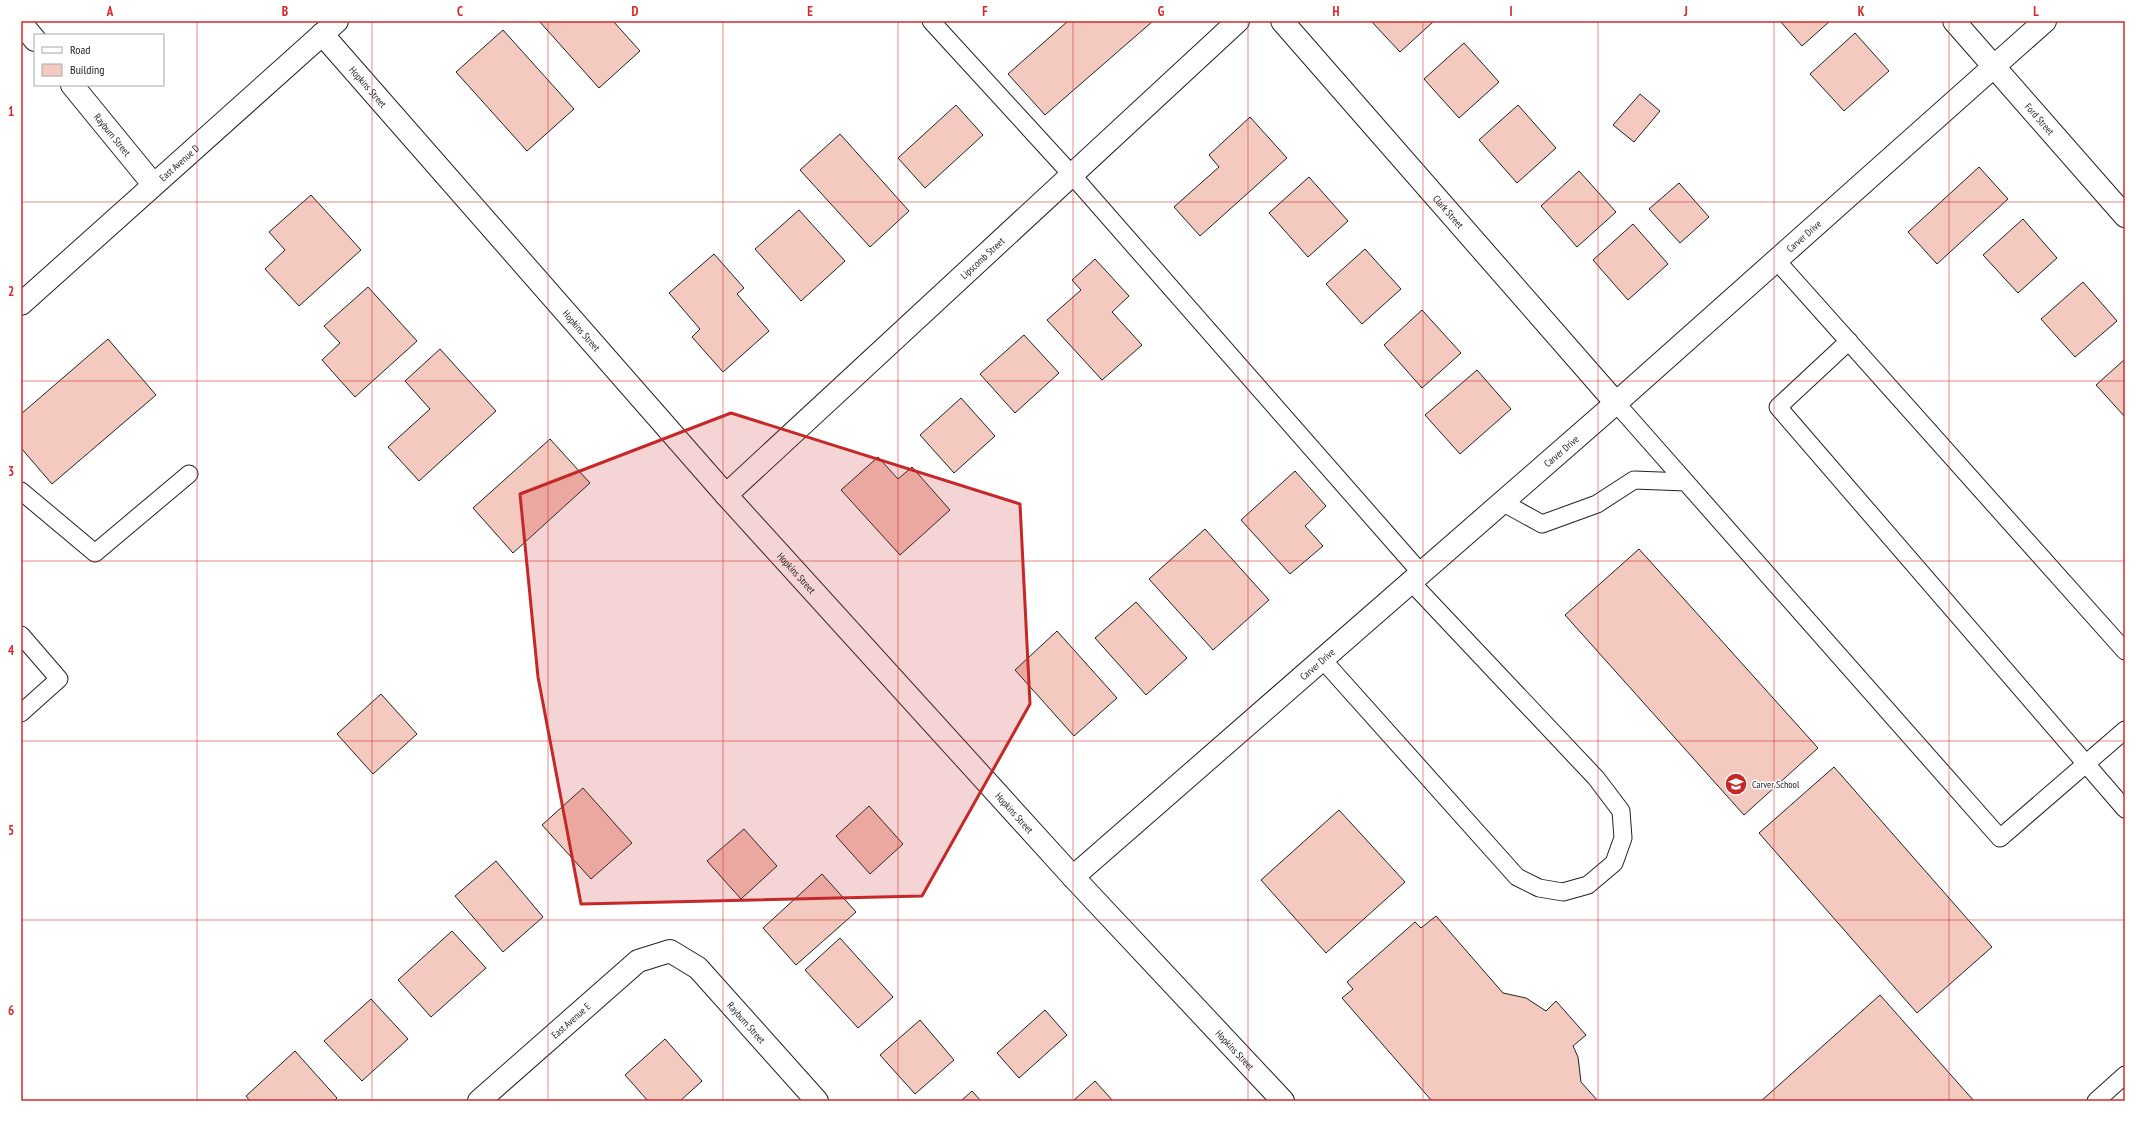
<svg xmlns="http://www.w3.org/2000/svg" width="2146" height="1122" font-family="'PT Sans Narrow',sans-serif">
	<rect width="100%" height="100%" fill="#fff"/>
	<!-- building -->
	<path fill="#f3c9c0" stroke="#222" d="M539,21H613L640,51L599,88Z
		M1068,21H1153L1045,115L1008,74Z
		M1371,21H1434L1400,52Z
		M1780,21H1830L1802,46Z
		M503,30L574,109L527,151L456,72Z
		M1855,33L1889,71L1844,111L1810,74Z
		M1464,43L1499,82L1459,118L1424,79Z
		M1640,94L1660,111L1634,142L1613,125Z
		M956,105L983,135L925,188L898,158Z
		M1518,105L1556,148L1517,183L1479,140Z
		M1250,117L1287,158L1200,236L1174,207L1219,167L1209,155Z
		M840,134L909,211L870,247L800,170Z
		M1979,167L2008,199L1937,264L1908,232Z
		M1579,171L1616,212L1577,247L1541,206Z
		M1309,177L1348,221L1308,257L1269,213Z
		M1679,183L1709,217L1680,243L1649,209Z
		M311,195L361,250L299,306L265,269L285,250L269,232Z
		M799,210L845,261L801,301L755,249Z
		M2023,219L2057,258L2018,293L1983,255Z
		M1633,224L1668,264L1628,300L1593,260Z
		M1365,249L1401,289L1362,324L1326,284Z
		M714,254L744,288L737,294L769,331L723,372L692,337L700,329L669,293Z
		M1095,259L1129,296L1112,312L1142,345L1102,380L1047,320L1081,290L1072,280Z
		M2083,282L2117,321L2075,357L2041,319Z
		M368,287L417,341L355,397L322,360L340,343L324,326Z
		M1422,310L1461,353L1422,388L1384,345Z
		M1024,335L1059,373L1015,413L980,374Z
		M108,339L156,395L52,484L21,448V414Z
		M440,349L496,411L419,481L388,447L430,409L405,381Z
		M2125,359V417L2096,385Z
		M1477,370L1511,409L1460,454L1425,415Z
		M961,398L995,436L954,473L920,435Z
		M550,439L590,483L513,553L473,508Z
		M878,457L898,479L912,467L950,510L900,555L841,490Z
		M1295,471L1326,506L1305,526L1323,546L1290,574L1241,520Z
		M1205,529L1269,600L1213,650L1149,579Z
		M1639,549L1818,748L1744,815L1565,615Z
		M1136,602L1187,658L1146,695L1095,638Z
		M1057,631L1117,698L1074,736L1015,670Z
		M381,694L417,734L373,774L337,734Z
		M1834,767L1992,947L1917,1013L1759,833Z
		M583,788L632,843L591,879L542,825Z
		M869,806L903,844L870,874L836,836Z
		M1339,810L1405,882L1326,953L1261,880Z
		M744,829L777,866L741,899L707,861Z
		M496,861L543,917L503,952L455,896Z
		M822,874L856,912L796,965L763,928Z
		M1436,916L1503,993L1526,998L1546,1011L1556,1001L1586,1035L1573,1046L1578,1057L1581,1082L1598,1101H1432L1342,998L1353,989L1347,982L1415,922L1421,928Z
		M452,931L486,968L431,1017L398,980Z
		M840,938L893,997L858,1028L805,970Z
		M1880,995L1974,1101H1761Z
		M371,999L408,1039L362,1081L324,1041Z
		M1045,1010L1067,1035L1019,1078L997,1053Z
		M920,1020L954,1060L915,1094L880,1055Z
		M665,1039L702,1081L680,1101H648L625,1075Z
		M295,1051L337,1098L334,1101H250L246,1096Z
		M1095,1081L1113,1101H1073Z
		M972,1091L981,1101H961Z"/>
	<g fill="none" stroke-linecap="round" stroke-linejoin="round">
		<!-- lane casing -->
		<g stroke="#222" stroke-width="19">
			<path id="lane" d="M931,21L1072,175L1421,573
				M1776,260L2125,651
				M1849,341L1778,407L2125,809
				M1616,403L2000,838L2125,730
				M21,491L95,553L189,474
				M1502,502L1542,524L1597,504L1634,480L1686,482
				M21,635L59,679L21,713
				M1322,659L1517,877L1539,888L1563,892L1588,885L1614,863L1623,838L1621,811L1596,778L1411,582
				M2096,1101L2125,1075"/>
		</g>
		<!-- street casing -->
		<g stroke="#222" stroke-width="24">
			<g id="street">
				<path id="s1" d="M1282,21L1616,403"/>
				<path id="s2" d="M1954,21L2125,216"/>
				<path d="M21,23L35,40"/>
				<path id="s3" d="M72,85L153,184"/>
				<path id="s4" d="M726,495L1238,21"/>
				<path id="s5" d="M1073,877L1616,403L2045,21"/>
				<path id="s6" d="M479,1101L638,961L670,951L698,968L817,1101"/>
			</g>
		</g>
		<!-- secondary casing -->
		<g stroke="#222" stroke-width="24">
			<g id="secondary">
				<path id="s7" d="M322,34L726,495L1073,877L1283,1101"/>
			</g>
		</g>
		<!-- primary casing -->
		<g stroke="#222" stroke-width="24">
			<g id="primary">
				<path id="s8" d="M21,304L337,21"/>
			</g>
		</g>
		<!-- lane -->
		<use href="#lane" stroke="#fff" stroke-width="17"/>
		<!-- street -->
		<use href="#street" stroke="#fff" stroke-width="22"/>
		<!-- secondary -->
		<use href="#secondary" stroke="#fff" stroke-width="22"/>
		<!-- primary -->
		<use href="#primary" stroke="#fff" stroke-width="22"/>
	</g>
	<!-- marked area -->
	<path fill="#c62828" fill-opacity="0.2" stroke="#c62828" stroke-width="3" stroke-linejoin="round" d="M731,413L1020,504L1030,704L922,896L581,904L538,677L520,494Z"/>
	<!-- grid -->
	<path fill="none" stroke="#d62828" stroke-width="1" stroke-opacity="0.55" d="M197,21V1101M372,21V1101M548,21V1101M723,21V1101M898,21V1101M1073,21V1101M1248,21V1101M1423,21V1101M1598,21V1101M1774,21V1101M1949,21V1101M21,202H2125M21,381H2125M21,561H2125M21,741H2125M21,920H2125"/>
	<!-- icons -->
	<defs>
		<g id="school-disc" transform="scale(1.15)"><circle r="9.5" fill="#c62828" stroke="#fff"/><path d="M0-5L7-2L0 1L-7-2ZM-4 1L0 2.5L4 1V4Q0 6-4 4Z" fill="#fff"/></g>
	</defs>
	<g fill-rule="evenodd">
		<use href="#school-disc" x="1736" y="784"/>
	</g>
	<g text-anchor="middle" stroke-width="3" stroke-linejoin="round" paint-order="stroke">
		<!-- street labels -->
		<g font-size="10" fill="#222" stroke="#fff">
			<text dy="4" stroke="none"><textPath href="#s7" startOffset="70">Hopkins Street</textPath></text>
			<text dy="4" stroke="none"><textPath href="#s2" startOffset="130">Ford Street</textPath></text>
			<text dy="4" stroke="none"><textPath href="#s3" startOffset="64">Rayburn Street</textPath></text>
			<text dy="4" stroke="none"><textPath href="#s8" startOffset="212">East Avenue D</textPath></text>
			<text dy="4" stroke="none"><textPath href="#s1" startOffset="253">Clark Street</textPath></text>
			<text dy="4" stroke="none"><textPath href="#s5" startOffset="972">Carver Drive</textPath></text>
			<text dy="4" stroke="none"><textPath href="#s4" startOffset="349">Lipscomb Street</textPath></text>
			<text dy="4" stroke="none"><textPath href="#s7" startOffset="394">Hopkins Street</textPath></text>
			<text dy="4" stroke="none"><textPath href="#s5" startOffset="648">Carver Drive</textPath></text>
			<text dy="4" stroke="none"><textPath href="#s7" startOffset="718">Hopkins Street</textPath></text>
			<text dy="4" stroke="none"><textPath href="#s5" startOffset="324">Carver Drive</textPath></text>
			<text dy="4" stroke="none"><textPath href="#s7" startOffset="1042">Hopkins Street</textPath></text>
			<text dy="4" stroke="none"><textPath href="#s6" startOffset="122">East Avenue E</textPath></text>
			<text dy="4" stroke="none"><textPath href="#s6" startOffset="351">Rayburn Street</textPath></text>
			<text dy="4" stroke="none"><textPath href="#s7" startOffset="1366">Hopkins Street</textPath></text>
		</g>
		<!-- poi labels -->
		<g font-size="10" fill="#222" stroke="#fff" text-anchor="start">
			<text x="1752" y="788">Carver School</text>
		</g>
	</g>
	<!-- border -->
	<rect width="2146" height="1122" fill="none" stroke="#ffffff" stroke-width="44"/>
	<!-- legend -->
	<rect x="34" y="34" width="130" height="52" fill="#ffffff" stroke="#a7a7a7"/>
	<rect x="42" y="47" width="20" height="6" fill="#ffffff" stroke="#a7a7a7"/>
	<text x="70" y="54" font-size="12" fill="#222222">Road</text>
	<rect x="42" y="64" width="20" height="12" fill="#f3c9c0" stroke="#a7a7a7"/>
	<text x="70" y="74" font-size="12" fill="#222222">Building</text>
	<rect x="22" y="22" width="2102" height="1078" fill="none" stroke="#d62828" stroke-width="1.5"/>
	<g font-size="13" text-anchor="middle" font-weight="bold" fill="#d62828">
		<text x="110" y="16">A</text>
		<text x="285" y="16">B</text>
		<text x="460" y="16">C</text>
		<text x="635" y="16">D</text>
		<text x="810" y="16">E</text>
		<text x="985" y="16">F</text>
		<text x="1161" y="16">G</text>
		<text x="1336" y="16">H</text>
		<text x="1511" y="16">I</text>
		<text x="1686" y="16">J</text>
		<text x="1861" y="16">K</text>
		<text x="2036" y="16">L</text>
		<text x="11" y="116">1</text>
		<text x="11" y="296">2</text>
		<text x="11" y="476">3</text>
		<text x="11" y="655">4</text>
		<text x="11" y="835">5</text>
		<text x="11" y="1015">6</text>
	</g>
</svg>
